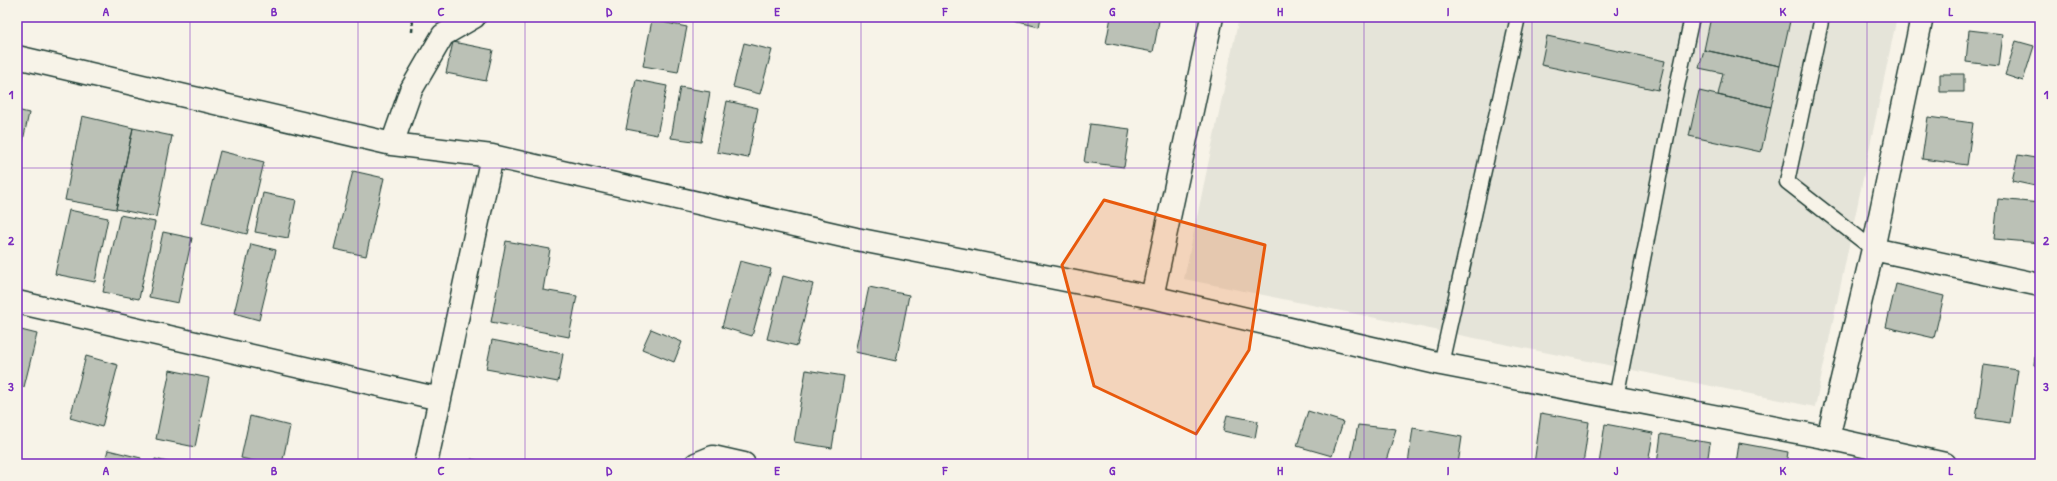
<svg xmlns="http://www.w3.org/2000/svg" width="2057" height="481" font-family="'Patrick Hand',sans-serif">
	<rect width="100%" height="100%" fill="#f7f3e8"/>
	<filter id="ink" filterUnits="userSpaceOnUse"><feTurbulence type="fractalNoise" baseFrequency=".025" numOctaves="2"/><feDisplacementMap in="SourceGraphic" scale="8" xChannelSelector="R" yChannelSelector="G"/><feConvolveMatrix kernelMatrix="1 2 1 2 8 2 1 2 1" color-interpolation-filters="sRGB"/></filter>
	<g filter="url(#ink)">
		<!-- built -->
		<path fill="#e5e4d9" d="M1239,17H1897L1815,407L1184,279Z"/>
		<!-- building -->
		<path fill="#bbc1b6" stroke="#1f3d34" d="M998,17H1041L1039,27Z
			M1111,17H1141L1159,21L1153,52L1106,43Z
			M1711,17H1770L1790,21L1780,66L1704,50Z
			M1770,17H1791L1790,21Z
			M652,20L687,27L678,72L643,66Z
			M1969,30L2003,34L1999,66L1966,62Z
			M1547,36L1665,61L1658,90L1541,65Z
			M2016,41L2034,46L2023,81L2005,75Z
			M453,42L493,50L486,81L446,73Z
			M744,43L772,50L760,94L733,87Z
			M1704,50L1780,66L1771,107L1718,95L1723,73L1699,68Z
			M1940,74H1964V92H1940Z
			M636,80L667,86L657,135L626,129Z
			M680,87L710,92L701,142L671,138Z
			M1699,91L1771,107L1761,152L1689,136Z
			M727,101L758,108L748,158L717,152Z
			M17,110L29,113L17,168Z
			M82,116L133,128L116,209L65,200Z
			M1928,117L1973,123L1967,165L1922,159Z
			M1090,124L1130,129L1124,167L1084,162Z
			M133,128L172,136L156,217L116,209Z
			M2037,147L2040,148V187L2012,181L2018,155L2035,158Z
			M220,151L264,162L247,234L202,223Z
			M353,171L384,178L366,256L334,249Z
			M263,193L296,200L288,238L255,232Z
			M1998,199L2040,203V243L1994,239Z
			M69,210L108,218L95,282L55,274Z
			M120,215L155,222L139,299L103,292Z
			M163,232L192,238L178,303L149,297Z
			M506,241L550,249L543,290L577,296L569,337L491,322Z
			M251,244L276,250L259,320L234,313Z
			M740,261L771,269L752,336L722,327Z
			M783,276L813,284L797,346L767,339Z
			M1896,284L1944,296L1934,338L1886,327Z
			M869,287L909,295L896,361L855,352Z
			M2039,320H2040V366L2034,365Z
			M17,329L37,334L24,387L17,385Z
			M651,329L682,342L674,362L642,349Z
			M492,340L563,354L558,382L486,369Z
			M86,356L118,365L102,427L70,418Z
			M1984,365L2018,370L2010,423L1976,418Z
			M170,370L209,378L195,447L156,439Z
			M806,370L844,376L832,448L794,442Z
			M1308,411L1343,422L1332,456L1297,446Z
			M1541,413L1589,422L1583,464H1534Z
			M1227,415L1258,421L1255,438L1223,431Z
			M250,416L290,426L282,464H267L241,458Z
			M1605,424L1653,433L1648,464H1599Z
			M1358,425L1396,429L1385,464H1350Z
			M1413,428L1462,437L1458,464H1408Z
			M1661,434L1710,443L1707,464H1657Z
			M1739,443L1788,452L1786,464H1736Z
			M108,450L141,458L140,464H104Z
			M155,459L175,464H154Z
			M471,459L493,464H470Z"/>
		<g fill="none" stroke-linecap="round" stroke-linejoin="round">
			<!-- service casing -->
			<g stroke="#1f3d34" stroke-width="17">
				<path id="service" d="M1822,17L1787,182L1873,249
					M1441,364L1518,17
					M1616,398L1673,105L1692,17"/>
			</g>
			<!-- minor casing -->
			<g stroke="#1f3d34" stroke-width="25">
				<path id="minor" d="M17,57L392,144L492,156L856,239L1152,297L1441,364L1828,438L1945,464
					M392,144L411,90L443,35L474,17
					M1873,249L2040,285
					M1152,297L1212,17
					M17,302L440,399
					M1828,438L1873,249L1922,17
					M426,464L492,156
					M696,464L713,457L744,464"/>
			</g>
			<!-- path -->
			<path stroke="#1f3d34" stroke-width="2.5" stroke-dasharray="4 3" stroke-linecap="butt" d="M412,32L413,17"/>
			<!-- service -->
			<use href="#service" stroke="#f7f3e8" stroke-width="14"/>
			<!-- minor -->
			<use href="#minor" stroke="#f7f3e8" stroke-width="22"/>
		</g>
	</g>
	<!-- marked area -->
	<path fill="#e8590c" fill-opacity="0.2" stroke="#e8590c" stroke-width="3" stroke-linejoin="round" d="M1104,200L1265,245L1249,350L1196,434L1094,386L1062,265Z"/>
	<!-- grid -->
	<path fill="none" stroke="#7b2cbf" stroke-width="1" stroke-opacity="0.55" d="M190,17V464M358,17V464M525,17V464M693,17V464M861,17V464M1028,17V464M1196,17V464M1364,17V464M1532,17V464M1700,17V464M1867,17V464M17,168H2040M17,313H2040"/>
	<!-- margin -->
	<rect width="2057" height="481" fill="none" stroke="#f7f3e8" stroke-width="44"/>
	<rect x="22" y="22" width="2013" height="437" fill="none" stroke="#7b2cbf" stroke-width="1.5"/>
	<g font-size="13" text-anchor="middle" font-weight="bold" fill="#7b2cbf">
		<text x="106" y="16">A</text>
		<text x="274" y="16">B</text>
		<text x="441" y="16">C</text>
		<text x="609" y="16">D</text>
		<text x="777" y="16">E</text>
		<text x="945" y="16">F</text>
		<text x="1112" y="16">G</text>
		<text x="1280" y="16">H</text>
		<text x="1448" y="16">I</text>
		<text x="1616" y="16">J</text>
		<text x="1783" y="16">K</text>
		<text x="1951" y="16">L</text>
		<text x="11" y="99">1</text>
		<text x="2046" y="99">1</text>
		<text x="11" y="245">2</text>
		<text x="2046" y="245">2</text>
		<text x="11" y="391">3</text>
		<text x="2046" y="391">3</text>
		<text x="106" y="475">A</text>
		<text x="274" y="475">B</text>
		<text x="441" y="475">C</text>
		<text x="609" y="475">D</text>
		<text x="777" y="475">E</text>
		<text x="945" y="475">F</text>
		<text x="1112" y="475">G</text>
		<text x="1280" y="475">H</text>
		<text x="1448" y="475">I</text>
		<text x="1616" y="475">J</text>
		<text x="1783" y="475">K</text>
		<text x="1951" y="475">L</text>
	</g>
</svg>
